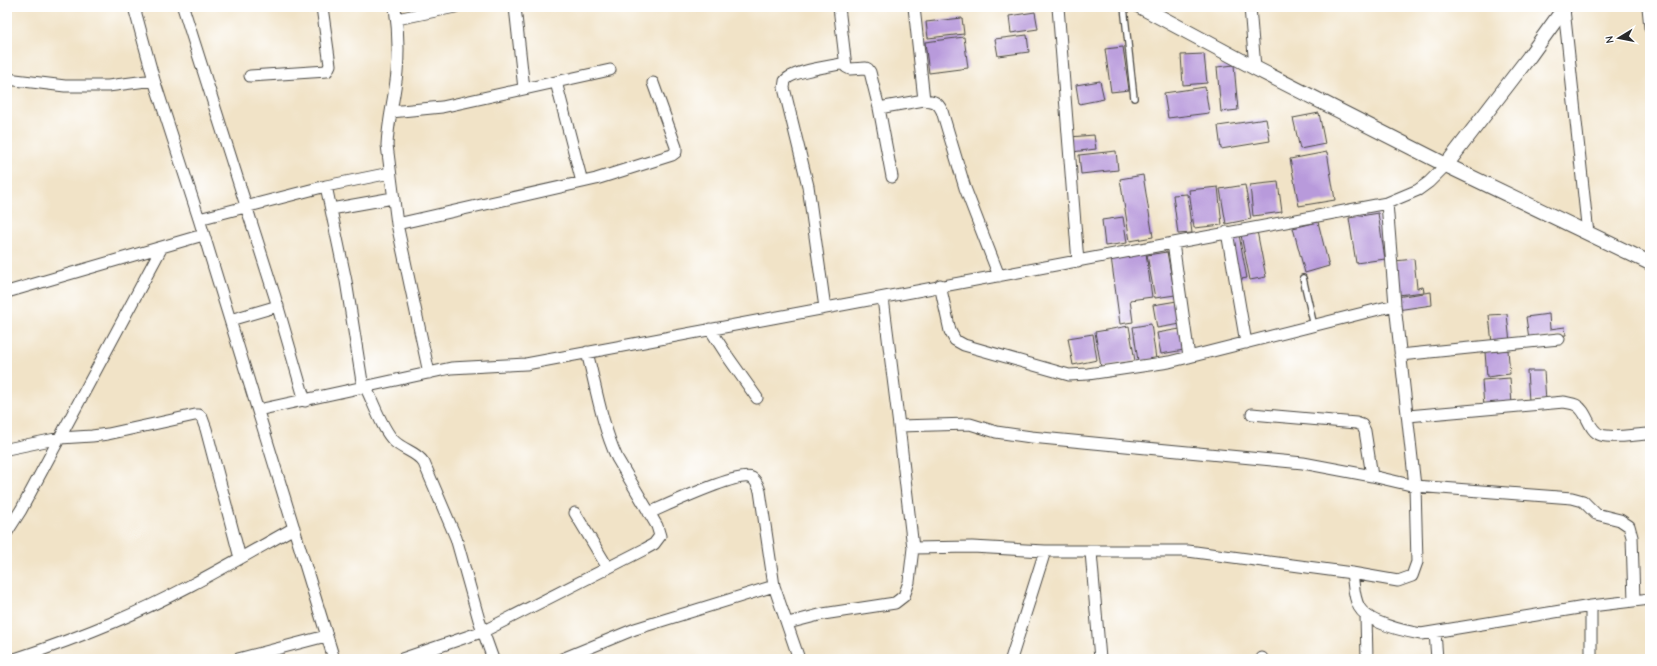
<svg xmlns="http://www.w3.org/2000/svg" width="1657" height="666" font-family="'Comic Neue',sans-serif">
	<rect width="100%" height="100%" fill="#fff"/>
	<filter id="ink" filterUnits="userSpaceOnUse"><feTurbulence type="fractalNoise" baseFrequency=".025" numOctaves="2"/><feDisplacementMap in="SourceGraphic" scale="8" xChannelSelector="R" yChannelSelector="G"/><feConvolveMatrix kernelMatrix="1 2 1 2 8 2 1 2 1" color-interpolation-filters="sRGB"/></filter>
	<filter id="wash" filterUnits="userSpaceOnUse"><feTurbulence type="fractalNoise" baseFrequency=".012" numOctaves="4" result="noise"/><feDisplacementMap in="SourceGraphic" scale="16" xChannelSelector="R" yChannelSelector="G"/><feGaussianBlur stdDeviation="0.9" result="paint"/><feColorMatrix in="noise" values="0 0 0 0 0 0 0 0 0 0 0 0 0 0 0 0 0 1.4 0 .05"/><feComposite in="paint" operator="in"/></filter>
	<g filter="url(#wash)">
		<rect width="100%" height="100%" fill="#f1e3c7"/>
		<g id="blocks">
			<!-- building -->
			<path fill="#b89adb" d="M1035,12L1038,29L1011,33L1009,16Z
				M962,18L964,34L928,38L926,22Z
				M1027,35L1029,52L998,56L995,39Z
				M964,37L968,68L929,73L925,42Z
				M1123,47L1129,90L1111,92L1105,49Z
				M1204,54L1207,83L1183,85L1181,55Z
				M1234,65L1238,110L1221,112L1217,67Z
				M1100,81L1104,99L1079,104L1076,85Z
				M1205,87L1209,113L1168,118L1164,93Z
				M1319,113L1325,144L1300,149L1293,118Z
				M1266,119L1270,141L1221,149L1218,126Z
				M1094,135L1096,149L1072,152L1070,137Z
				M1116,151L1118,170L1081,174L1079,155Z
				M1327,152L1335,200L1299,206L1290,159Z
				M1143,175L1153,237L1130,241L1120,179Z
				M1278,182L1282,212L1253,216L1250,185Z
				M1245,185L1251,219L1226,224L1220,189Z
				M1218,187L1222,225L1194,228L1189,190Z
				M1187,194L1192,233L1178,234L1173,195Z
				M1378,213L1385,259L1356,263L1349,218Z
				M1123,217L1127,243L1105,246L1102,220Z
				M1318,222L1329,266L1305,273L1293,228Z
				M1257,231L1266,277L1250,280L1241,235Z
				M1239,235L1247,278L1236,280L1228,237Z
				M1167,252L1175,295L1155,298L1147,255Z
				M1146,253L1152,297L1130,300L1133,322L1120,324L1111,257Z
				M1414,259L1417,288L1423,287L1424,292L1398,295L1395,261Z
				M1431,292L1432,305L1397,310L1396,297Z
				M1177,301L1181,324L1157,328L1153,305Z
				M1507,314L1510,343L1492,344L1489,315Z
				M1549,314L1550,329L1565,327L1566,335L1529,339L1526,317Z
				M1151,324L1156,359L1138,361L1133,327Z
				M1129,326L1135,361L1101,367L1095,332Z
				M1180,329L1184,350L1161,354L1157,333Z
				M1093,334L1097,360L1073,365L1068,338Z
				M1508,350L1510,374L1487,377L1485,352Z
				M1527,371H1544L1546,401H1529Z
				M1510,378L1512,404L1484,407L1482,380Z"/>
		</g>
	</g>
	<g filter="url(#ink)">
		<use href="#blocks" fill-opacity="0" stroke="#494742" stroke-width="1"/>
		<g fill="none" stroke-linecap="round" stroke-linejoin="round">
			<!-- service casing -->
			<g stroke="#494742" stroke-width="8">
				<path id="service" d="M1124,7L1134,98
					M1303,278L1314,326"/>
			</g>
			<!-- minor casing -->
			<g stroke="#494742" stroke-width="13">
				<path id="minor" d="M134,7L154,80L199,219L334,659
					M183,7L275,297L305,401
					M395,7C398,28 399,50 397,72C395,96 388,120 387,145L397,224L429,373
					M515,7L524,89
					M839,7L846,67L850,69L866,68L868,69L870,72L879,108L892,177
					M914,7L924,100C934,101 938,102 942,111L965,188L999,276
					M1058,7L1078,262
					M1250,7L1255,68
					M1648,7L1650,28
					M1564,9L1588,234
					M397,19L455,7
					M250,76L327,71L330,65L322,7
					M7,79L65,86H108L154,80
					M556,82L582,182
					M879,108L924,100
					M391,112L442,107L610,70
					M326,186L346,281L363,388
					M331,209L393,198
					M199,219L326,186L390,173
					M397,224L596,179L672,155L676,152V147L653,83
					M1227,232L1246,343
					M1173,243L1189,357
					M940,285L950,331L955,340L964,345L1069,375L1088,374L1169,362L1395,305
					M7,292L203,235
					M825,308L808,186L784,88C784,87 785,82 785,81C790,71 834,66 845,63
					M230,320L278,306
					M710,329L728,357L757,398
					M1400,355L1559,339
					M366,388C374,404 382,429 394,441C403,450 417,452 424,463L456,538L479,620L493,659
					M258,410L451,368L526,364L1387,203L1418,190L1429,182L1446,165
					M1252,414L1356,423L1362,425L1365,431L1372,476
					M1408,416L1564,402C1567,403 1572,403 1576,405C1588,411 1588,431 1601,435C1614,439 1636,434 1650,434
					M899,426L970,424L996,432L1031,437L1303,463L1372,476L1415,486L1572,498L1583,501L1596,514L1620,520L1629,526L1632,537L1634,601
					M7,449L60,438L92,436L108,434L195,415H199L202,418L206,429L240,558
					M575,513L608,568
					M649,513C665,506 739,471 752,478C757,481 758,486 760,491L774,586L799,659
					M7,532L21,510L162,247
					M913,548L972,547L1045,551H1188L1352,573L1398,581L1412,576L1417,562L1415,486L1395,305L1387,203
					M1091,552L1100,659
					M1352,573C1354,584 1353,596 1359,607C1368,623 1404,631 1421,634L1591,606L1650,599
					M1591,606V659
					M1366,616L1367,659
					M788,623L823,614L895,603L904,596L909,582L913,548L899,426L883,298
					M1435,632L1437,659
					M1262,658V659
					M15,659C48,648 81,636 114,622C176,596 235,561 294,528
					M238,659L326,636
					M402,659L484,631L645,549L654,544L660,536L657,526L617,458C602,425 596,388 587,352
					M562,659L635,629L774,586
					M1011,659L1045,551"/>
			</g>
			<!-- tertiary casing -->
			<g stroke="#494742" stroke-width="16">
				<path id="tertiary" d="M1141,7L1255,68L1446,165L1650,263
					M1446,165L1529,57L1565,7"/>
			</g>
			<!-- service -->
			<use href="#service" stroke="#fff" stroke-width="5.5"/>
			<!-- minor -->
			<use href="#minor" stroke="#fff" stroke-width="11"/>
			<!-- tertiary -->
			<use href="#tertiary" stroke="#fff" stroke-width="14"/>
		</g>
	</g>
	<!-- margin -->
	<rect width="1657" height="666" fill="none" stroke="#fff" stroke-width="24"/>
	<!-- north arrow -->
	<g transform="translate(1619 38) rotate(260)" stroke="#ffffff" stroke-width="3" paint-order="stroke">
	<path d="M0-3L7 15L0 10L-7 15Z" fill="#2b2b2b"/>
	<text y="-6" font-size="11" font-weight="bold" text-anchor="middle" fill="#2b2b2b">N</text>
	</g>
</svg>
